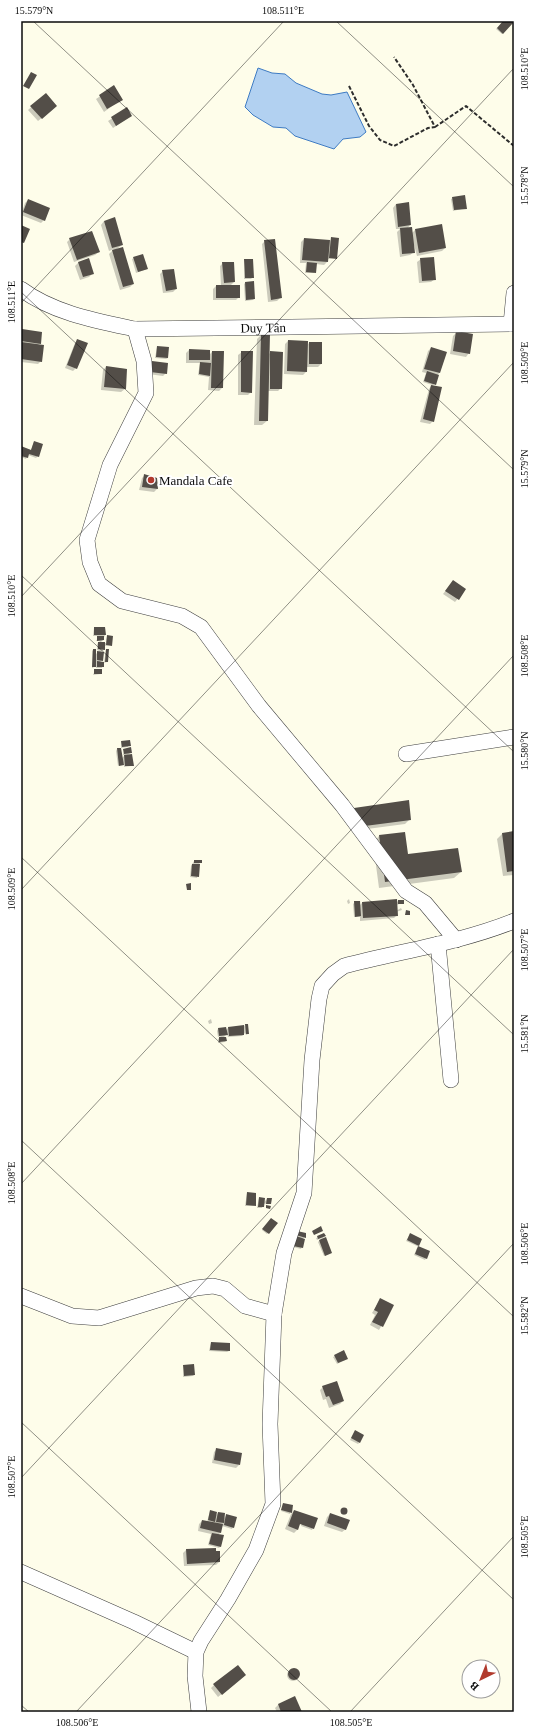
<svg xmlns="http://www.w3.org/2000/svg" width="535" height="1733" font-family="Georgia,serif">
	<rect width="100%" height="100%" fill="#fefdea"/>
	<!-- water -->
	<path fill="#b2d1f1" stroke="#3e7bc3" d="M258,68L272,73L285,74L296,83L322,94L331,95L347,92L366,132L360,137L343,139L334,149L295,136L286,128L273,127L253,115L245,107Z"/>
	<!-- shadow -->
	<path fill="#0003" d="M504,21H510L512,23L502,34L496,29Z
		M114,87L122,99L104,112L96,99Z
		M46,94L53,109L38,121L28,110Z
		M127,109L131,116L113,128L108,121Z
		M453,198L466,208L453,211L451,199Z
		M28,200L44,220L41,223L21,215L25,203Z
		M396,204L410,225L407,229L412,233L415,230L445,248L442,251L417,256L414,245H413L414,252L410,255L400,257L397,232L400,229H396L393,208Z
		M104,221L122,245L117,249L133,284L130,287L120,290L109,254L114,249L109,251L101,225Z
		M332,238L336,258L327,259V262L324,265L316,264L314,273H305L306,263H300L301,242L304,239L330,241Z
		M70,239L99,252L95,255L74,262L67,242Z
		M265,241L280,298L277,301L268,302L262,244Z
		M134,258L147,269L136,273L132,259Z
		M421,259L435,279L431,282L419,283L417,262Z
		M245,260L252,278L251,279H244Z
		M79,262L92,274L89,277L80,280L75,266Z
		M223,263L234,282L230,286L239,297L236,300H213V289L216,286H221L220,266Z
		M163,271L176,289L173,292L163,293L160,274Z
		M245,283L254,299L253,300L245,301L244,284Z
		M22,330L41,333L40,343L38,345L41,361L38,364L21,362Z
		M456,333L469,353L466,357L450,354L453,336Z
		M262,334L269,354L271,352L281,388L278,391H268L267,421L262,425H254L257,339Z
		M78,340L76,368L73,371L65,368L75,343Z
		M288,341L307,345L309,343L321,364L318,367H306V372L303,375L284,374L285,344Z
		M157,347L168,358L166,359L155,358Z
		M431,348L446,352L439,373L433,386V421L430,424L420,422L429,389L432,385L423,382L426,373L422,372L428,351Z
		M189,350L209,355L212,352L222,388L219,391L208,390L209,377L198,375L200,363H186V353Z
		M242,352L251,392L248,395H238V355Z
		M152,362L166,373L163,376L148,374L149,365Z
		M106,367L126,369L125,389L121,392L101,390L103,370Z
		M34,442L38,456L36,458L28,455L26,459L21,457V447L31,450Z
		M145,475L156,479L157,489L154,492L139,490L142,478Z
		M450,585L465,590L455,602L443,594Z
		M94,628L105,635L103,640L100,643H106L107,637L111,645L104,646V650L101,652L102,660L100,662H104L106,650L107,662L103,663L102,668H96V666L92,668V651L93,650L97,654L99,651L97,650V644L100,641H96L99,636H93Z
		M95,670L101,674L93,675Z
		M129,741L128,747L121,748V742Z
		M117,749H120L122,758L125,755H123L124,750L131,752L128,755L133,765L131,766L124,767V763L118,766L116,751Z
		M350,813L410,819L405,824L352,831Z
		M514,832V875L503,876L497,839L502,834Z
		M379,836L407,856L461,872L454,878L379,888L373,843Z
		M194,861L201,862L199,864L197,878L190,877L191,866Z
		M349,899L350,903L348,904L347,901Z
		M398,901L403,903L396,905V911L401,908L402,910L396,912L397,915L394,918L360,921V917H354L353,904L355,902L360,905L362,903H396Z
		M211,1019L212,1023L209,1024L208,1021Z
		M245,1025L248,1034L246,1035L245,1033L242,1036L228,1037L227,1034L223,1038L226,1041L225,1042L218,1043V1039L221,1036L218,1037L217,1031L218,1029L226,1030L228,1028H243Z
		M247,1193L255,1205L253,1206H245Z
		M259,1198L264,1202L267,1199L270,1203L263,1204L262,1208H257Z
		M271,1219L276,1224L267,1234L262,1230Z
		M296,1234L305,1237L302,1239L304,1240L301,1249L293,1247Z
		M410,1234L419,1245L417,1246L406,1241Z
		M325,1236L320,1241L331,1253L324,1256L318,1242L322,1238L317,1240L316,1238Z
		M417,1248L429,1252L425,1260L414,1255Z
		M380,1300L393,1306L379,1330L370,1325L375,1315L372,1313Z
		M211,1343L229,1344V1351L227,1352L209,1351Z
		M335,1356L345,1360L337,1364L333,1357Z
		M184,1366L194,1375L193,1376L183,1377Z
		M323,1387L343,1401L340,1404L329,1408L326,1399L323,1400L320,1390Z
		M355,1431L359,1443L358,1444L350,1440Z
		M217,1449L239,1465L236,1468L212,1463L214,1452Z
		M283,1504L292,1506L290,1514L281,1511Z
		M341 1512a3 3 0 1 1 6 0a3 3 0 1 1-6 0Z
		M210,1511L215,1516L218,1513L223,1519L227,1515L233,1527L232,1529L222,1526L220,1533L218,1535L220,1547L219,1548L208,1545L211,1534L198,1531L199,1524L202,1521L207,1522Z
		M294,1511L303,1516L297,1530L294,1533L285,1529L291,1514Z
		M330,1514L346,1529L342,1532L324,1526L327,1517Z
		M305,1516L317,1519L312,1530L301,1526Z
		M186,1550L215,1553L219,1562L216,1565L184,1566L183,1553Z
		M287 1675a6 6 0 1 1 12 0a6 6 0 1 1-12 0Z
		M245,1675L218,1697L211,1688L214,1685Z
		M278,1705L301,1712H277L275,1708Z"/>
	<!-- building -->
	<path fill="#534e48" d="M503,21H511L513,23L503,34L497,28Z
		M31,72L37,75L29,89L23,86Z
		M114,85L123,100L107,109L99,95Z
		M46,93L57,106L42,119L30,106Z
		M127,107L132,116L116,126L111,117Z
		M465,195L467,209L454,210L452,197Z
		M28,199L50,208L45,221L23,212Z
		M409,202L411,225L398,227L396,204Z
		M115,217L123,245L112,248L104,221Z
		M442,224L446,248L419,253L415,229Z
		M21,225L30,229L24,243L21,242Z
		M412,227L415,253L402,254L400,228Z
		M92,231L100,252L77,260L69,238Z
		M331,237L339,238L337,259L329,258Z
		M304,238L330,240L328,262L302,260Z
		M275,239L282,298L271,300L264,240Z
		M123,247L134,284L123,287L112,250Z
		M143,254L148,269L138,272L133,257Z
		M434,257L436,280L422,281L420,258Z
		M89,258L94,274L83,277L78,262Z
		M244,259H253L254,278H245Z
		M222,262H234L235,282L224,283Z
		M307,262L317,263L316,273L306,272Z
		M174,269L177,289L166,291L162,270Z
		M254,281L255,299L246,300L245,282Z
		M216,285H240V298H216Z
		M22,329L42,332L41,344L21,341Z
		M456,331L473,334L470,354L453,351Z
		M261,333L270,334L268,421H259Z
		M77,339L88,343L77,369L67,365Z
		M288,340L308,341L307,372L287,371Z
		M21,342L44,345L42,362L21,359Z
		M309,342H322V364H309Z
		M157,346L169,347L168,358L156,357Z
		M431,347L447,352L440,373L424,369Z
		M189,349L210,350V360H189Z
		M212,351H224L223,388H211Z
		M241,351H253L252,393L241,392Z
		M270,351L283,352L282,389H270Z
		M152,361L168,363L167,374L150,372Z
		M200,362L211,363L210,376L199,374Z
		M106,366L127,369L126,389L104,387Z
		M427,371L439,375L436,385L424,381Z
		M431,385L442,387L434,422L423,419Z
		M34,441L43,444L39,457L29,454L28,458L21,456V446L31,450Z
		M144,474L157,478L158,489L142,487Z
		M453,580L466,589L459,600L445,591Z
		M94,627H105L106,635H94Z
		M107,635L113,636L112,646L106,645Z
		M97,636H104V640L97,641Z
		M98,642H105V650L98,649Z
		M93,649H96V667H92Z
		M106,649H109L108,662H105Z
		M97,651L104,652L103,661L97,660Z
		M97,661L104,662V667H97Z
		M94,669H102V674H94Z
		M130,740L131,746L122,747L121,741Z
		M131,747L132,753L124,754L123,749Z
		M117,748H121L124,765L119,766Z
		M132,754L134,766H125L124,755Z
		M409,800L411,820L357,827L354,808Z
		M514,831V871L507,872L502,833Z
		M405,832L408,854L458,848L462,872L385,882L379,835Z
		M194,860H202V863H194Z
		M192,864H200L199,877L191,876Z
		M191,883V890H187L186,884Z
		M397,899L398,916L363,918L362,902Z
		M398,900H404V904H398Z
		M354,901H360L361,916L355,917Z
		M406,910L410,911V915H405Z
		M245,1024H248L249,1034H246Z
		M244,1025V1035L229,1036L228,1027Z
		M226,1027L228,1035L219,1036L218,1028Z
		M219,1037H226L227,1041L219,1042Z
		M247,1192L256,1193V1206L246,1205Z
		M259,1197L265,1198L264,1207H258Z
		M267,1198H272L271,1204H266Z
		M266,1205L271,1206L270,1209L266,1208Z
		M271,1218L278,1223L269,1234L262,1229Z
		M321,1226L323,1231L314,1235L312,1231Z
		M297,1231L306,1233V1238L296,1235Z
		M324,1233L326,1236L318,1239L317,1236Z
		M410,1233L422,1239L419,1246L407,1240Z
		M296,1236L305,1239L303,1248L293,1246Z
		M326,1237L332,1253L325,1256L319,1240Z
		M418,1246L430,1251L427,1259L415,1254Z
		M380,1298L394,1305L383,1327L372,1322L378,1312L374,1310Z
		M211,1342L230,1343V1351L210,1350Z
		M344,1350L348,1359L338,1363L334,1355Z
		M194,1364L195,1375L184,1376L183,1365Z
		M337,1381L344,1401L333,1405L329,1396L326,1397L322,1386Z
		M355,1430L364,1435L360,1443L351,1438Z
		M216,1448L242,1453L240,1465L214,1460Z
		M283,1503L293,1505L292,1513L281,1510Z
		M340.5 1511a3.5 3.5 0 1 1 7 0a3.5 3.5 0 1 1-7 0Z
		M210,1510L217,1512L215,1522L208,1520Z
		M294,1510L318,1518L314,1529L300,1524L298,1530L288,1526Z
		M218,1512L225,1513L224,1523L216,1522Z
		M330,1513L350,1520L346,1530L327,1523Z
		M226,1514L237,1517L234,1528L224,1525Z
		M202,1520L223,1524L221,1533L200,1528Z
		M212,1533L224,1535L221,1547L209,1544Z
		M216,1548V1551H220V1562L187,1564L186,1549Z
		M238,1665L246,1675L222,1695L213,1684Z
		M288 1674a6 6 0 1 1 12 0a6 6 0 1 1-12 0Z
		M295,1696L302,1712H281L278,1704Z"/>
	<g fill="none" stroke-linecap="round" stroke-linejoin="round">
		<!-- minor casing -->
		<g stroke="#3e3e3e" stroke-width="16">
			<g id="minor">
				<path id="s1" d="M21,289C53,313 97,321 135,329L514,324"/>
				<path d="M511,324L514,293"/>
				<path d="M135,329L144,361L146,393L110,465L87,540L90,562L99,584L122,601L182,616L201,627L259,706L342,805L406,891L425,903L456,940"/>
				<path d="M406,754L514,737"/>
				<path d="M438,944L451,1080"/>
				<path d="M21,1296L72,1316L99,1318L196,1288L213,1286L225,1289L245,1306L274,1314"/>
				<path d="M21,1572L134,1622L196,1652"/>
				<path d="M199,1712L195,1676L196,1652L201,1641L228,1599L256,1550L273,1504L270,1424L274,1314L284,1253L304,1193L312,1060L319,999L322,986L333,974L344,966C401,951 459,943 514,921"/>
			</g>
		</g>
		<!-- path -->
		<path stroke="#2d2d2d" stroke-width="2" stroke-dasharray="4 2" stroke-linecap="butt" d="M349,86L369,126L380,140L394,146L428,128L435,127L413,85L394,57
			M435,127L466,106L514,146"/>
		<!-- minor -->
		<use href="#minor" stroke="#fff" stroke-width="15"/>
	</g>
	<!-- ticks -->
	<path fill="none" stroke="#0b0b0b" stroke-width="1" stroke-opacity="0.45" d="M33,21L514,470M336,21L514,187M21,292L514,752M21,303L284,21M21,575L514,1035M21,597L514,68M21,857L514,1317M21,890L514,362M21,1140L514,1600M21,1184L514,655M21,1422L332,1712M21,1478L514,949M21,1705L29,1712M76,1712L514,1243M350,1712L514,1536"/>
	<!-- markers -->
	<circle fill="#b13a2d" stroke="#fff" stroke-width="1.5" cx="151" cy="480" r="4"/>
	<g text-anchor="middle" stroke-width="4" stroke-linejoin="round" paint-order="stroke">
		<!-- street labels -->
		<g font-size="13" fill="#0b0b0b" stroke="#fff">
			<text dy="5" stroke="none"><textPath href="#s1" startOffset="250">Duy Tân</textPath></text>
		</g>
		<!-- poi labels -->
		<g font-size="13" fill="#0b0b0b" stroke="#fff" text-anchor="start">
			<text x="159" y="485">Mandala Cafe</text>
		</g>
	</g>
	<!-- border -->
	<rect width="535" height="1733" fill="none" stroke="#ffffff" stroke-width="44"/>
	<!-- north arrow -->
	<g transform="translate(481 1679) rotate(223)"><circle r="19" fill="#ffffff" stroke="#9d9d9d"/>
	<path d="M0-3L7 15L0 10L-7 15Z" fill="#b13a2d"/>
	<text y="-6" font-size="11" font-weight="bold" text-anchor="middle" fill="#0b0b0b">B</text>
	</g>
	<rect x="22" y="22" width="491" height="1689" fill="none" stroke="#0b0b0b" stroke-width="1.5"/>
	<g font-size="10" text-anchor="middle" fill="#0b0b0b">
		<text x="34" y="14">15.579°N</text>
		<text x="283" y="14">108.511°E</text>
		<text transform="translate(524 69) rotate(-90)" y="4">108.510°E</text>
		<text transform="translate(524 186) rotate(-90)" y="4">15.578°N</text>
		<text transform="translate(11 302) rotate(-90)" y="4">108.511°E</text>
		<text transform="translate(524 363) rotate(-90)" y="4">108.509°E</text>
		<text transform="translate(524 469) rotate(-90)" y="4">15.579°N</text>
		<text transform="translate(11 596) rotate(-90)" y="4">108.510°E</text>
		<text transform="translate(524 656) rotate(-90)" y="4">108.508°E</text>
		<text transform="translate(524 751) rotate(-90)" y="4">15.580°N</text>
		<text transform="translate(11 889) rotate(-90)" y="4">108.509°E</text>
		<text transform="translate(524 950) rotate(-90)" y="4">108.507°E</text>
		<text transform="translate(524 1034) rotate(-90)" y="4">15.581°N</text>
		<text transform="translate(11 1183) rotate(-90)" y="4">108.508°E</text>
		<text transform="translate(524 1244) rotate(-90)" y="4">108.506°E</text>
		<text transform="translate(524 1316) rotate(-90)" y="4">15.582°N</text>
		<text transform="translate(11 1477) rotate(-90)" y="4">108.507°E</text>
		<text transform="translate(524 1537) rotate(-90)" y="4">108.505°E</text>
		<text x="77" y="1726">108.506°E</text>
		<text x="351" y="1726">108.505°E</text>
	</g>
</svg>
